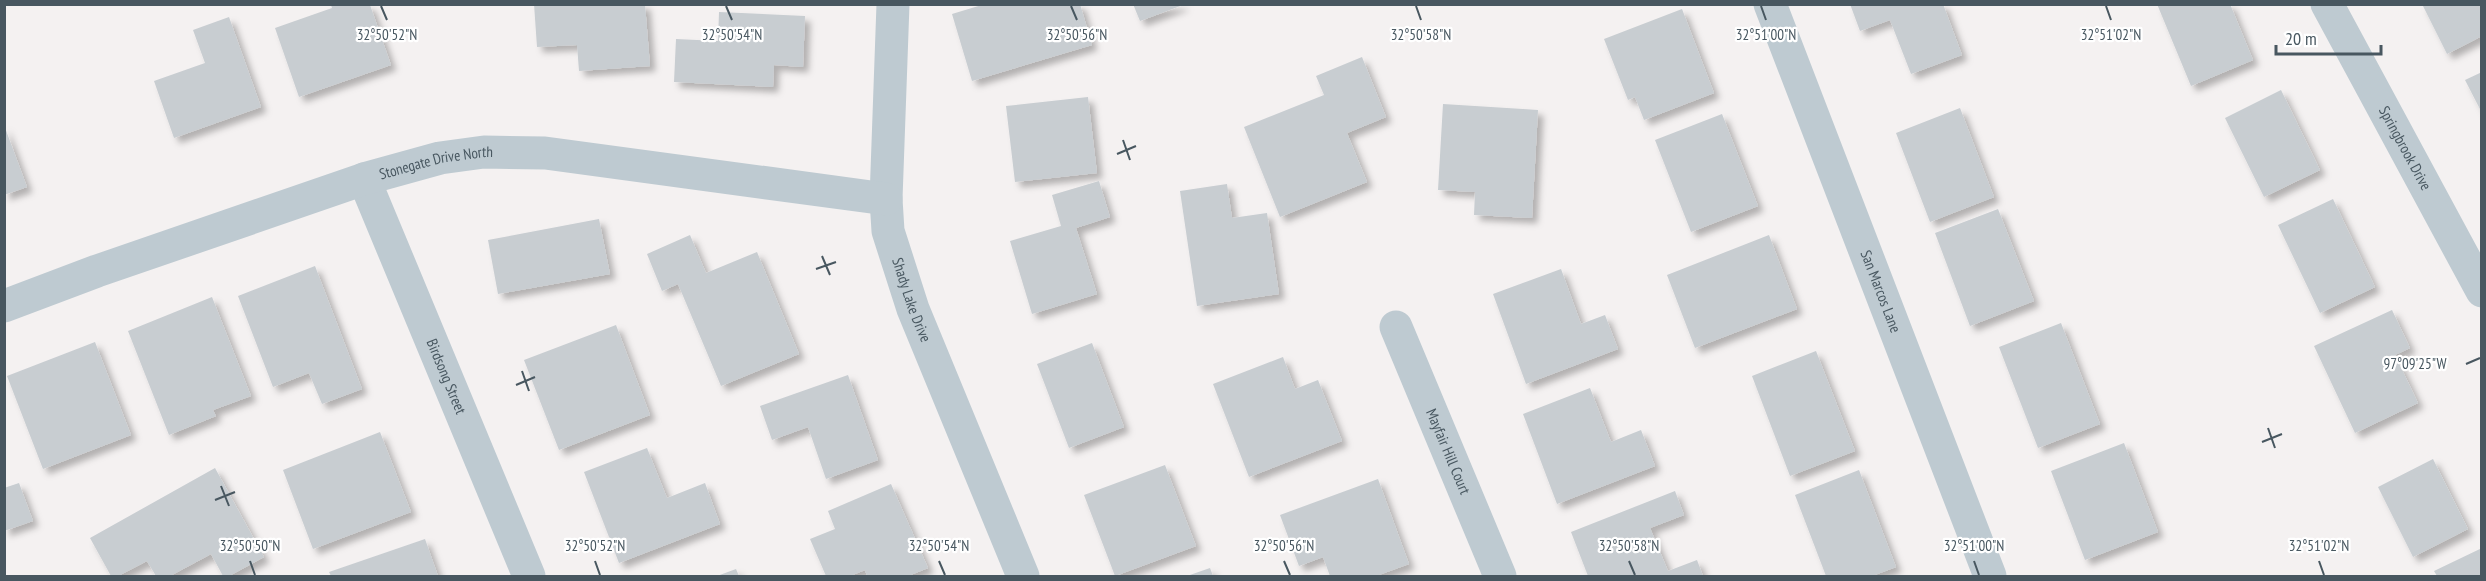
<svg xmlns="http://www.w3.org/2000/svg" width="2486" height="581" font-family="'PT Sans Narrow',sans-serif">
	<defs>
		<filter id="shadow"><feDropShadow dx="5.5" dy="5.5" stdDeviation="3" flood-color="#0004"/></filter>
	</defs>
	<rect width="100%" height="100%" fill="#f4f1f1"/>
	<!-- building -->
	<path fill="#c8cdd1" filter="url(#shadow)" d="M534,4H645L650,66L579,71L577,45L537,47Z
		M985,4H1080L1092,45L972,81L952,14Z
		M1133,4H1183V5L1140,21Z
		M1850,4H1943L1962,55L1911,74L1890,20L1860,31Z
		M2157,4H2230L2253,60L2191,86Z
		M2422,4H2482V36L2447,54Z
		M331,5H370L391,65L299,97L275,28L332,8Z
		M1682,9L1714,93L1644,120L1635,97L1628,100L1604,39Z
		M719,12L805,16L803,67L774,65L773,87L674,82L676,39L718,41Z
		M229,17L261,107L174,138L154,81L205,63L193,30Z
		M1362,57L1386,117L1347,133L1367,182L1280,217L1244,127L1324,95L1316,76Z
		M2482,72V113L2465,80Z
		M2281,90L2320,170L2264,197L2225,118Z
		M1088,97L1097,173L1015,182L1006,106Z
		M1443,104L1538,110L1532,218L1474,215L1475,192L1438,190Z
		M1960,108L1994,197L1930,222L1896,133Z
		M1722,114L1758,206L1691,232L1655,140Z
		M4,125L27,187L4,195Z
		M1099,181L1110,217L1076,228L1097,294L1032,314L1010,241L1061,226L1052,195Z
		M1227,184L1232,218L1267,213L1279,294L1197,306L1180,191Z
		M2333,199L2375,287L2320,313L2278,225Z
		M1998,209L2034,301L1970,326L1935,233Z
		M599,219L610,274L498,294L488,240Z
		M690,235L706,273L757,252L799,354L721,386L678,284L662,291L647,254Z
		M1769,235L1797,309L1695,348L1667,275Z
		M315,266L362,389L322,404L309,373L273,387L238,296Z
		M1561,269L1581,324L1605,315L1618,349L1526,384L1493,294Z
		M212,297L251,396L213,410L216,416L169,435L128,331Z
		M2392,310L2410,348L2395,355L2418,403L2355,433L2314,346Z
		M2061,323L2100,424L2038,448L1999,347Z
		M616,325L650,415L559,450L524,360Z
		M95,342L131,435L43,469L7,376Z
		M1092,343L1124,427L1069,448L1037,364Z
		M1816,351L1855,451L1790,476L1752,376Z
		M1283,357L1295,389L1318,380L1342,441L1249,477L1213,384Z
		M848,375L878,460L826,479L808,427L772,440L760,406Z
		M1590,388L1611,442L1641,430L1655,466L1557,504L1523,414Z
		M380,432L411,512L313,549L283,470Z
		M2124,443L2158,532L2085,560L2051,471Z
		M647,448L667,498L705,483L720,524L619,563L584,472Z
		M2433,459L2468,529L2413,557L2378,487Z
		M1165,465L1196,546L1115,576L1084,495Z
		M215,468L264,557L229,576H223L211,554L170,576H156L147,561L118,576H111L90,538Z
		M1859,470L1896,567L1872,576H1826L1795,495Z
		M1378,479L1409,564L1376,576H1330L1323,557L1299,566L1280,515Z
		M19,483L33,521L4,531V488Z
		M891,484L928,568L908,576H867L865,570L850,576H826L810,539L835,529L828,511Z
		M1675,491L1684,515L1650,528L1668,571L1697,560L1703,576H1588L1571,532Z
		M425,539L438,576H331L329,572Z
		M2482,548V576H2437L2434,571Z
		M1210,568L1213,576H1187Z
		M736,569L739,576H717Z"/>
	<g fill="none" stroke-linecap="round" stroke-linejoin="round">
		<!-- minor -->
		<g stroke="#becad1" stroke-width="33">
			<path id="s1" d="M893,4L886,199L888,231L913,309L1023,576"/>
			<path id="s2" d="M1770,4L1990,576"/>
			<path id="s3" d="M2327,4L2482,291"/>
			<path id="s4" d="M364,179L529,576"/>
			<path id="s5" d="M4,306L97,271L364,179L440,158L484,152L545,153L886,199"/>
			<path id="s6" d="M1396,327L1500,576"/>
		</g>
	</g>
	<!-- ticks -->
	<path fill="none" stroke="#485760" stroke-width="2" d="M381,6L387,20M726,6L732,20M1071,6L1077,20M1416,6L1421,20M1761,6L1766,20M2106,6L2111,20M1123,140L1130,160M1117,154L1136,146M822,256L830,275M816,269L836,262M2466,364L2480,358M522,371L529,391M516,385L535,377M2268,428L2275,448M2262,442L2282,434M221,486L229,506M215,500L235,492M250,561L255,575M595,561L600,575M939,561L945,575M1284,561L1290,575M1629,561L1635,575M1974,561L1979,575M2319,561L2324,575"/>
	<g text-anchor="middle" stroke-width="4.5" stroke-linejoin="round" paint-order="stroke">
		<!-- street labels -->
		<g font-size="15" fill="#485760" stroke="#fff">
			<text dy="5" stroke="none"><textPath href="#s3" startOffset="164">Springbrook Drive</textPath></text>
			<text dy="5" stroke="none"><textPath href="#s5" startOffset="456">Stonegate Drive North</textPath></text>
			<text dy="5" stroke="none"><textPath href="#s2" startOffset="308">San Marcos Lane</textPath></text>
			<text dy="5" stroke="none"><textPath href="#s1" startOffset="300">Shady Lake Drive</textPath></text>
			<text dy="5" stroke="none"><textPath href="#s4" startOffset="214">Birdsong Street</textPath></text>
			<text dy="5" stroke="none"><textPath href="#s6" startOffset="135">Mayfair Hill Court</textPath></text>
		</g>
	</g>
	<g font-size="15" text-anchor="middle" fill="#485760" stroke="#fff" stroke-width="4.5" stroke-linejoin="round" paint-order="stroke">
		<text x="387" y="40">32°50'52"N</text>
		<text x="732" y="40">32°50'54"N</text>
		<text x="1077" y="40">32°50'56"N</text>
		<text x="1421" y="40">32°50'58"N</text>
		<text x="1766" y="40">32°51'00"N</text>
		<text x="2111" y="40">32°51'02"N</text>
		<text x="2415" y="369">97°09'25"W</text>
		<text x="250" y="551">32°50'50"N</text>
		<text x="595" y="551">32°50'52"N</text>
		<text x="939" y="551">32°50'54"N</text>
		<text x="1284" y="551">32°50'56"N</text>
		<text x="1629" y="551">32°50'58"N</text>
		<text x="1974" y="551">32°51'00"N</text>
		<text x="2319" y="551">32°51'02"N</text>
	</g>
	<!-- border -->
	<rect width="2486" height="581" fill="none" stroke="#485760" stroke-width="12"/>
	<!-- scale -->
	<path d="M2276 45v9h105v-9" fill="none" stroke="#485760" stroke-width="3"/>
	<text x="2285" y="45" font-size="18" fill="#485760" stroke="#ffffff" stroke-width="4.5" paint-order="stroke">20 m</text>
</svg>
